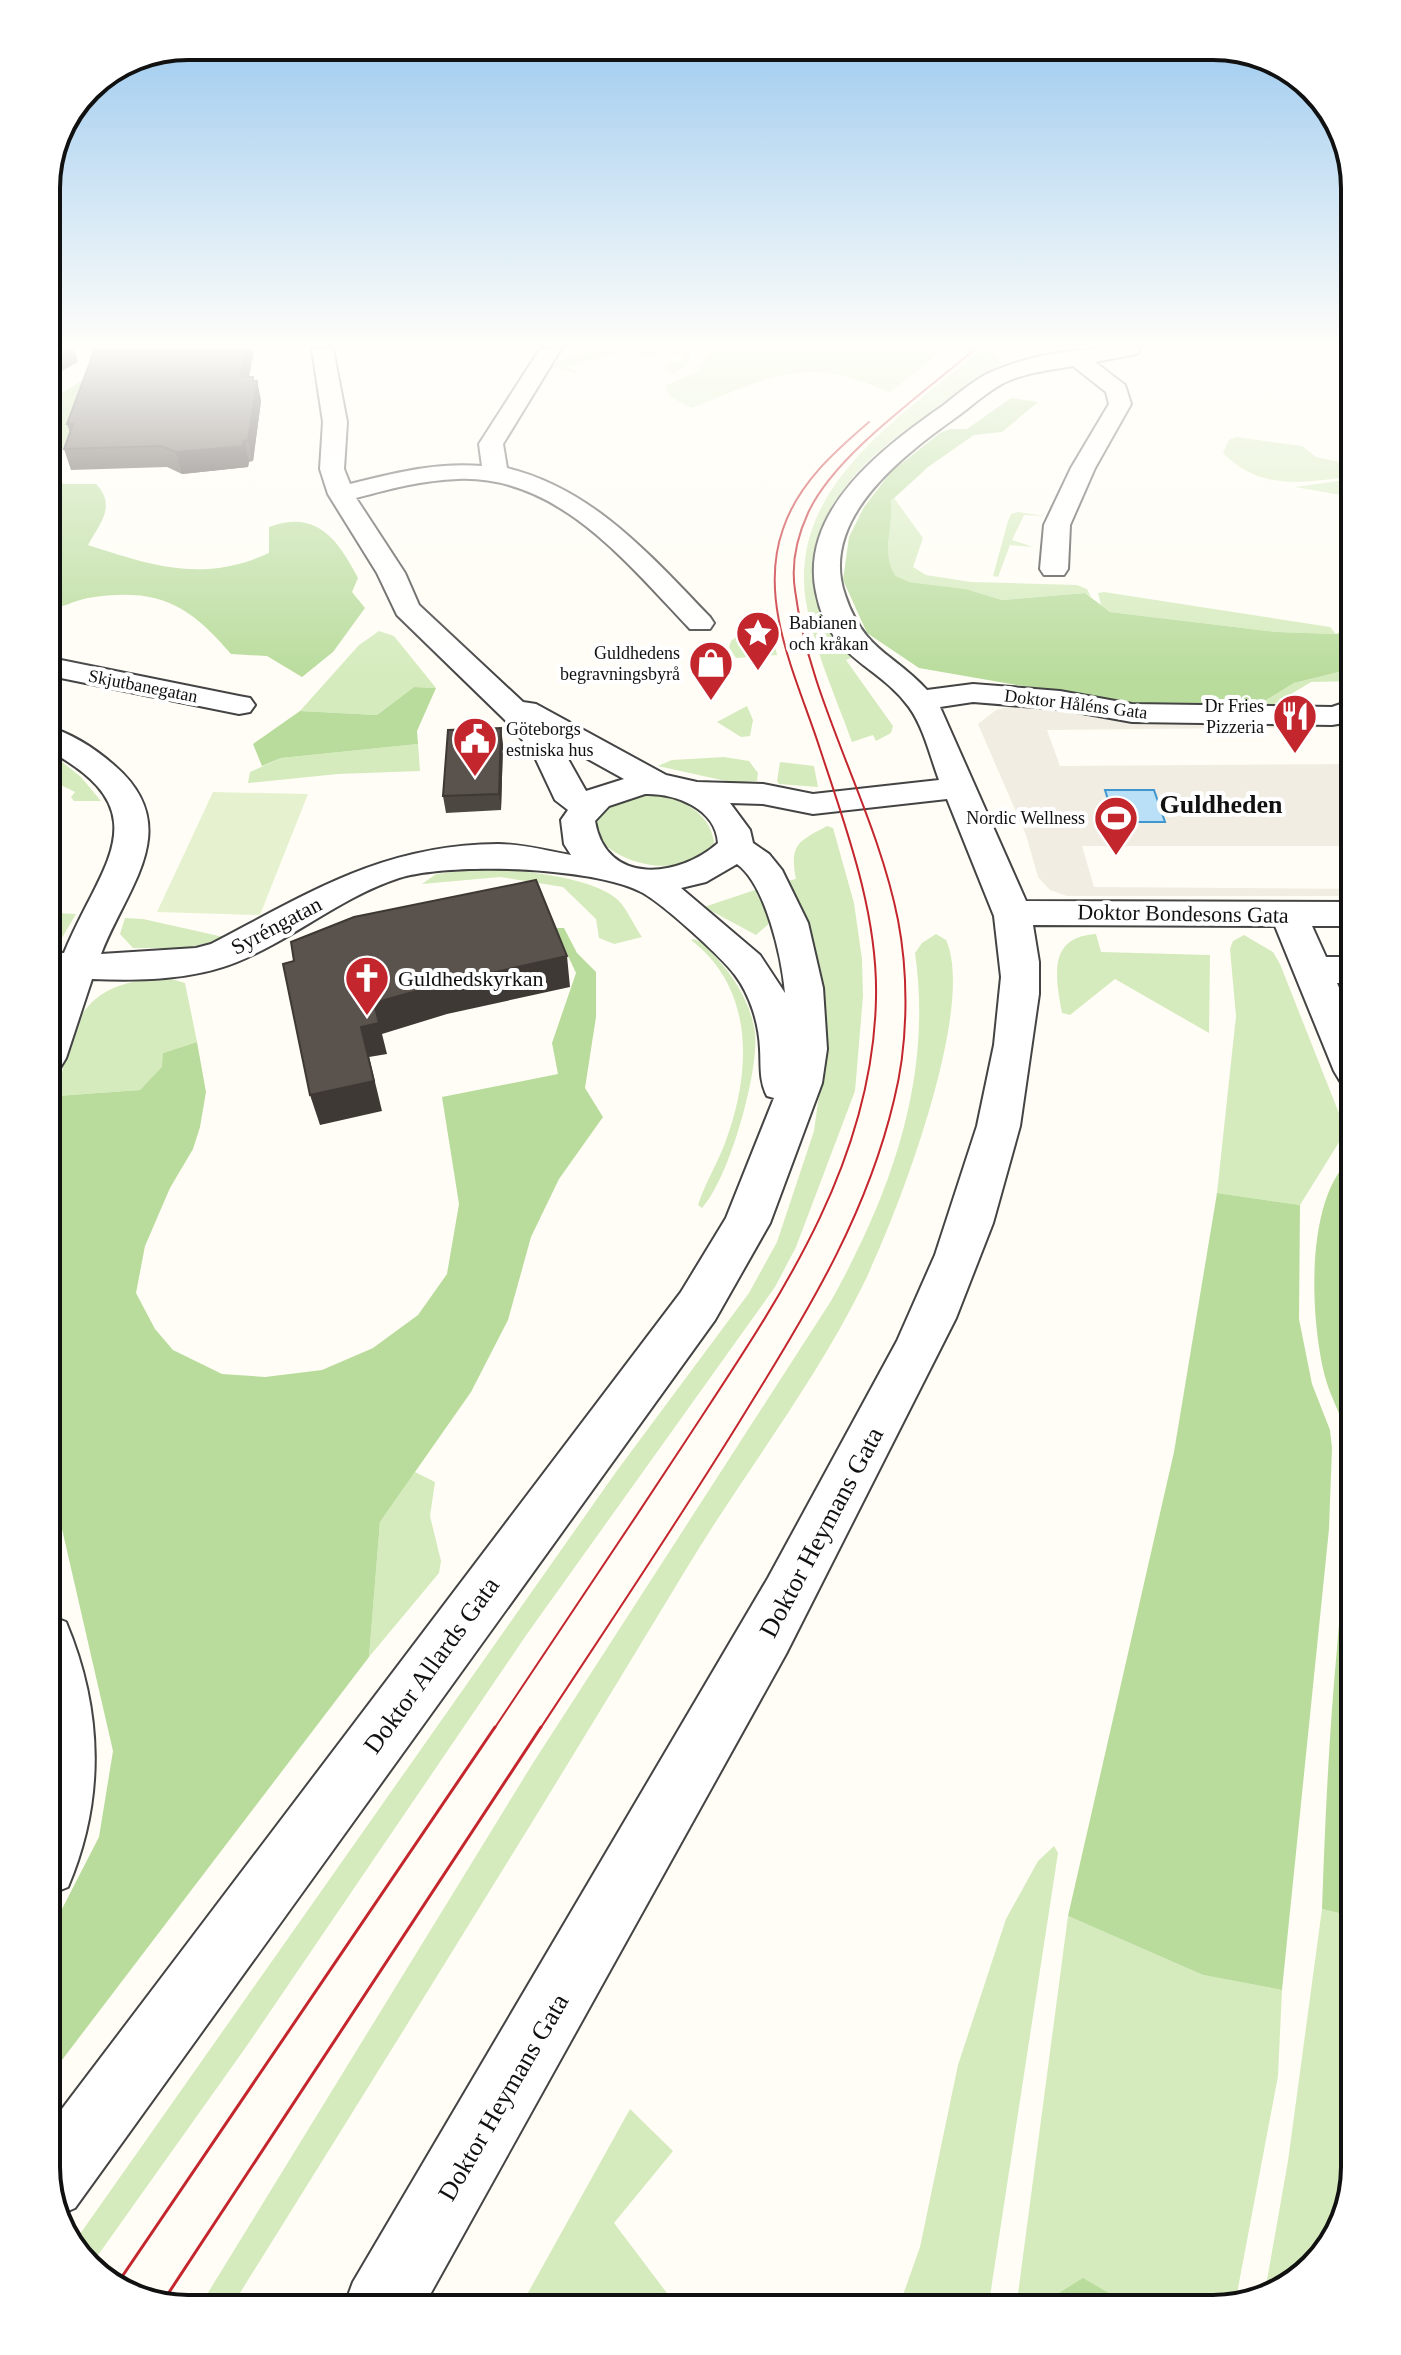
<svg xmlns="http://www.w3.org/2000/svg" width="1401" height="2355" font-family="Georgia,serif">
	<rect width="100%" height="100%" fill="#fffdf5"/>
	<!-- green -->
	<path fill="#d5ebbd" d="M600,349H689L691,355L688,365L673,374L664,370L668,369L664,366L686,358L668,351L647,358L630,349L567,367L582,375L553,367L558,361Z
		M706,349H945L890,392C872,386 854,377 836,374C788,363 735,392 691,408L669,396L666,385L697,372L708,353Z
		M982,349H993L1001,364C892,440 752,508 851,658L846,660L893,726L891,733L876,741L873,735L852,742C836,697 814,650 806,602C787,485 905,414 982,349Z
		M1236,437L1302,446L1316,457L1344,463L1347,477C1301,483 1259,490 1223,453L1229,440Z
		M1338,481H1349L1355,493L1352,521L1343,520L1346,496L1295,487Z
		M894,498L923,538L913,567L926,575L971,582L1077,585L1087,589L1091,597L1085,593L1002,600L966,589L908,582L896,576C880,553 894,528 891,502Z
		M1018,512L1045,516L1024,515L1012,540L1033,547L1010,545L998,577L993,576L1008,521L1011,514Z
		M1104,592L1330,627L1336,634L1277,632L1110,612L1101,605L1098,593Z
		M748,614L768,617L777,655L736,658L729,647L731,641L747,628L743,618Z
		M379,631L394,636L436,688L414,687L377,715L300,711L359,645Z
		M1355,668V681L1311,682L1273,705H1258L1294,683Z
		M747,706L753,720L750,736L741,737L717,722Z
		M418,744L420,771L338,774L248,783L250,772L281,758Z
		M724,757L749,761L758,773L757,781L735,783L658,766L672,760Z
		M61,761L81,777L101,801H74L71,797L75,792L46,778V767Z
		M780,762L814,766L818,787L779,784L777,781Z
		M652,793C679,798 710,811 714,842C710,854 702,857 691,861C638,882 556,830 615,799C624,794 641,794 652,793Z
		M827,826L833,828L854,903L862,959L863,996L855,1091L796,1247L775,1287L527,1634L246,2047L91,2265L73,2244L616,1472L749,1293L777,1242L814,1131L824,1058L783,882L796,879C789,844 799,841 827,826Z
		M479,869C513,869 593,876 618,900C628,910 634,926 642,937L614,944L599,938L596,919L563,887L500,877L422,884L436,874Z
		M761,888L771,922L756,935L704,907Z
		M56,913L76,914L59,943L46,948V916Z
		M125,918L143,919L228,938L188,948H133L120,934Z
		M936,934L946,940C977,1008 896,1218 863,1285C814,1384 745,1472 688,1566C538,1815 384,2062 230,2309H198L533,1763L831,1301C891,1193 933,1078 915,953L922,943Z
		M1096,934L1101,952L1210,955L1209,1033L1115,979L1070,1015L1062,1013C1055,975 1048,937 1096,934Z
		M1244,935L1273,952L1280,964L1346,1131L1300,1205L1217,1193L1236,1016L1230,949L1233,941Z
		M693,939C705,942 712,953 720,962C737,981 752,1008 755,1033C759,1073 729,1179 702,1208L698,1205L700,1199C707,1180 718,1162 725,1143C751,1074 756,990 691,940Z
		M165,977L185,983L197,1042L163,1053V1067L140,1090L57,1096C73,1021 78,984 165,977Z
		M415,1472L435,1482L430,1516L441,1561L439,1573L369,1657L380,1522Z
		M1054,1846L1058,1853L988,2309H898L920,2247L958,2065L1006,1919L1038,1861Z
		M1322,1909L1355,1917V2167L1331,2245L1275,2295L1264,2297L1288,2161Z
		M1068,1916L1203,1975L1282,1990L1278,2076L1235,2304L1213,2309H1136L1083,2279L1046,2301L1043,2309H1016Z
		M630,2109L673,2151L614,2223L679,2309H519Z"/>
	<!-- forest -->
	<path fill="#b9dc9c" d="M133,349L83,400L50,478L64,484H96C117,506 100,523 88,545C153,566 203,583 269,553V527C316,509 338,539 358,578L352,592L365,608L333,652L302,677L267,656L231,654C188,603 156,587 88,598C74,601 61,608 46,610V403Z
		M1011,398L1038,402L1002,432L974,435L928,467L891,501C894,528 880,553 896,576L909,582L966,589L1002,600L1085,593L1110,612L1277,632L1336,634L1355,628V555V668L1294,683L1258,705H1132L919,668L867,633L843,580L849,537L864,507L891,472L940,433L950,429H967Z
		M414,687L436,688L417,731L418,744L281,758L262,766L253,744L300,711L377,715Z
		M555,928H564L577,953L596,972V1017L585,1088L603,1117L559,1179L531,1237L508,1320L471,1392L380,1522L369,1657L46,2081V1940L99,1837L113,1751L59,1516L46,1481V1130L57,1096L140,1090L162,1067L163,1053L197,1042L206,1092L200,1127L193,1149L170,1188L145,1246L136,1293L155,1329L173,1350L222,1374L265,1377L322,1370L373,1348L418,1315L447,1274L459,1204L442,1097L558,1074L552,1043L576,973Z
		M1355,1155V1917L1322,1909C1325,1822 1329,1735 1337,1648C1342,1583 1354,1514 1349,1449C1348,1426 1332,1402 1326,1380C1310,1323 1303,1194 1355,1155Z
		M1217,1193L1300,1205L1299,1319L1312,1384L1330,1430L1332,1448L1329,1529L1282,1990L1203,1975L1068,1916L1174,1452Z
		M1083,2278L1136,2309H1043L1046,2301Z"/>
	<!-- pitch -->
	<path fill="#e6f2cf" d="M213,792L308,794L260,915L157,912Z"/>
	<!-- plaza -->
	<path fill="#f1ede2" d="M1018,704L1355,721V727L1047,730L1060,766L1355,764V846H1082L1094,887L1355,889V896H1067L1050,890L1038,877L1026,835L978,724L996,710Z"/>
	<!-- water -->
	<path fill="#b9e0f7" stroke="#3f96cf" stroke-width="2" d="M1105,790H1154L1165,822H1115Z"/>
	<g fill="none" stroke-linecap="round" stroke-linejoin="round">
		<!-- minor casing -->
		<g stroke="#444" stroke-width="4">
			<path id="minor" d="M312,349H333L347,422L344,469L350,484C394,473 436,462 482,466L479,444L540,349H561L503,444L507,468C593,489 650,555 710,617L714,623L710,629H690C627,563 558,475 458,479C423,480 389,489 356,498L405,573L419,605L523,702L536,704L666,775L697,782L763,784L813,794L939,780C930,756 924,728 909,707C877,663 829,660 816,592C799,510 884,447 941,407C957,395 973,380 991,372C1034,353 1093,345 1140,349L1137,354L1095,362L1125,385L1131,404L1095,468L1070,525L1068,569L1064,575H1044L1040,569L1044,525L1071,468L1109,404L1106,392L1073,366C1051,370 1029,372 1008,381C990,389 973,405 958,416C905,454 818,518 845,595C864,651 892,652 927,690L973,684L1060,691L1132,704L1332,707L1355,699V721L1332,725L1132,722L1060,709L973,702L940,707L1026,901L1355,902V926H1312L1326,957H1355V983H1337L1355,1024V1086L1340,1081L1334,1071L1275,926L1033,925L1039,962V994L1020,1126L993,1223L956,1318L786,1654L422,2309H343L353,2282L768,1578L897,1341L935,1255L977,1126L994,1045L1001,977L994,916L947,799L813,814L763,804L730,803L750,830L753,843L769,854L782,870L808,923L823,988L827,1049L822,1083L770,1223L715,1320L75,2208L57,2216L46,2167V2130L681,1292L726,1218L774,1098L767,1096C759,1081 761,1065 760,1049C759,1023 750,995 735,975C722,957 658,899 639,891C590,867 451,862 399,878C341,897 293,939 237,962C193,980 139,981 92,979L66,1058L60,1068L46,1072V1001L54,978H46V952L64,953C100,864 165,812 46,749V726C71,733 96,749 115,766C186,828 126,888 101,954L196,948L211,944C309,893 382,845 498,844C522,844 548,851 571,855L564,844L561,820L568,810L555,800L532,751L504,719L397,615L377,573L328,494L320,469L323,422ZM559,743L624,779L586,791ZM645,794C674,793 716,808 718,843C679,878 606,886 595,821L609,806ZM737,864C766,885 782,958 785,993L760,955L681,888L706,882Z
				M46,657L239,696L250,698L255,705L250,712L239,714L46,675Z
				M46,1614L66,1622C103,1710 105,1800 68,1887L46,1896Z"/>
		</g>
		<!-- minor -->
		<use href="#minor" fill="#fff" fill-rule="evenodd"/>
		<!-- tram-far1 -->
		<path stroke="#c4262e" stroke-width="2" d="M494,1729C558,1633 622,1538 685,1442C774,1306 873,1167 876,998C878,913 846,828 820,749C798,680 757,602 783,529C798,484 834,452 869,422
			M540,1729C612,1619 686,1510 754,1398C813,1303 868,1210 894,1100C908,1045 909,977 898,920C876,808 809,701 795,590C791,564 797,537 808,513C835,454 924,393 975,349"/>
		<!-- tram -->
		<path stroke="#c4262e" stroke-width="3" d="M115,2287L495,1727
			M162,2303L541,1727"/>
	</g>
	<!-- wall -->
	<path fill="#4d4742" d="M254,350L249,377L254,381H257L261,401L253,461L249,462L248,467L182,474L167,467L71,470L64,449L70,433L67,424Z
		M503,744L501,810L446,813L443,796Z"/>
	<!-- shaded-wall -->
	<path fill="#3f3936" d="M46,349H74L78,362L46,380Z
		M246,349H254V350L245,397L240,377Z
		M253,377L256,387L257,381L261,401L253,461L248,440Z
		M244,441L249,462L248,467L182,474L176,452Z
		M501,728L503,744L501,810L499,794Z
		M567,956L570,987L447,1014L382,1034L387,1054L369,1057L382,1111L320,1125L310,1095L374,1003L441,984Z"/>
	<!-- building -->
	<path fill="#5a524d" stroke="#3f3936" stroke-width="2" d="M95,349H246L240,377H253V381H257L248,440L244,441L243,446L176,452L161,446L64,449L73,424H67Z
		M501,728L499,794L443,796L448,730Z
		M536,880L567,956L441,984L374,1003L379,1023L361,1027L374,1081L310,1095L283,964L294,961L291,942L354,917Z"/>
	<!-- sky -->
	<linearGradient id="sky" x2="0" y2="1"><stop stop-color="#95c6ee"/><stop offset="0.51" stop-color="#fffefa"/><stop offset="1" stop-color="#fffefa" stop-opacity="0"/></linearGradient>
	<rect width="1401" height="678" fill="url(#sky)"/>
	<!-- icons -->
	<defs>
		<g id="sight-pin" transform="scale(2.3)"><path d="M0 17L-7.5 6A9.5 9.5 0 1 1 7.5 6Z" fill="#c4262e" stroke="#fff"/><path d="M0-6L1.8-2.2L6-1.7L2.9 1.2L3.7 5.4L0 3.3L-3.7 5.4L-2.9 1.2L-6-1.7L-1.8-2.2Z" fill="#fff"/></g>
		<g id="shop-pin" transform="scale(2.3)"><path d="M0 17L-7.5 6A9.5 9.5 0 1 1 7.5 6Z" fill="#c4262e" stroke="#fff"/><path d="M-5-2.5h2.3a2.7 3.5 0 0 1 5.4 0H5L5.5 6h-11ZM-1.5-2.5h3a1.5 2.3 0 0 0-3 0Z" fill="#fff"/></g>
		<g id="restaurant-pin" transform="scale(2.3)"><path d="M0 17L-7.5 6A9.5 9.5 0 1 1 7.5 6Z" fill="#c4262e" stroke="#fff"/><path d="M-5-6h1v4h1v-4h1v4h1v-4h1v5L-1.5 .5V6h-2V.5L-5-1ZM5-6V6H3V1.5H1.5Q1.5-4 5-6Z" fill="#fff"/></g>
		<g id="civic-pin" transform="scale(2.3)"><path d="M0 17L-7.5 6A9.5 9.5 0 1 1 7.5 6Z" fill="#c4262e" stroke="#fff"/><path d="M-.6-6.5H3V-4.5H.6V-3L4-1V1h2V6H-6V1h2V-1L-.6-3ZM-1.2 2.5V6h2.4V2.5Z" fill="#fff"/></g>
		<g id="stadium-pin" transform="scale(2.3)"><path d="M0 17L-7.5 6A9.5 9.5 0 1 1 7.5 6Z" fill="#c4262e" stroke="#fff"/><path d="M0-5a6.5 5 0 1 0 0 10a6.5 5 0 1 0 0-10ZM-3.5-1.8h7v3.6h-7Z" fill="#fff"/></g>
		<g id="church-pin" transform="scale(2.3)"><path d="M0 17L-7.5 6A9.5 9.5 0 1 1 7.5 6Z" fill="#c4262e" stroke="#fff"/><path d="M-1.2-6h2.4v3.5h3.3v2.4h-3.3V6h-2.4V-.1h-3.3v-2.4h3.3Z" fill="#fff"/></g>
	</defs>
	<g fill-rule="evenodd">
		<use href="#sight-pin" x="758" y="633"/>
		<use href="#shop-pin" x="711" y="663"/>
		<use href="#restaurant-pin" x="1295" y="716"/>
		<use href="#civic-pin" x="475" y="739"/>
		<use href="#stadium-pin" x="1116" y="818"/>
		<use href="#church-pin" x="367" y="978"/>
	</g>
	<g text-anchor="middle" stroke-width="8" stroke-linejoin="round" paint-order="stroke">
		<!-- far-poi labels -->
		<g font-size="18" fill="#111" stroke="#fff" text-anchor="end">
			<text x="789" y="629" text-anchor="start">Babianen<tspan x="789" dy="21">och kråkan</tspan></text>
			<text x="680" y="659">Guldhedens<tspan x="680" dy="21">begravningsbyrå</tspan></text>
			<text x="1264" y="712">Dr Fries<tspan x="1264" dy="21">Pizzeria</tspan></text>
			<text x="506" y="735" text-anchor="start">Göteborgs<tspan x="506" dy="21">estniska hus</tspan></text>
			<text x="1085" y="824">Nordic Wellness</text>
		</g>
		<!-- far-street labels -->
		<g font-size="18" fill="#111" stroke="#fff">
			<text transform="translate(143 686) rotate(11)" y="6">Skjutbanegatan</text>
			<text transform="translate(1076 704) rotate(7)" y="6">Doktor Håléns Gata</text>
		</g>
		<!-- street labels -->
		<g font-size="22" fill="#111" stroke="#fff">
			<text transform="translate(1183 913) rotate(1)" y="8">Doktor Bondesons Gata</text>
			<text transform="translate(276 925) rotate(-28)" y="8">Syréngatan</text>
		</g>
		<!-- poi labels -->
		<g font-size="22" fill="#111" stroke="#fff" text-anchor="start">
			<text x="398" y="986">Guldhedskyrkan</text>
		</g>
		<!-- far-district labels -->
		<g font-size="26" font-weight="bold" fill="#111" stroke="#fff">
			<text x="1221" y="813">Guldheden</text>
		</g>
		<!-- near-street labels -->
		<g font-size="26" fill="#111" stroke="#fff">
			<text transform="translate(821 1532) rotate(-62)" y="9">Doktor Heymans Gata</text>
			<text transform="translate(431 1665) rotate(-54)" y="9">Doktor Allards Gata</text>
			<text transform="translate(503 2097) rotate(-60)" y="9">Doktor Heymans Gata</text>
		</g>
	</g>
	<!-- crop -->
	<path d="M0 0H1401V2355H0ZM188 60H1213A128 128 0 0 1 1341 188V2167A128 128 0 0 1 1213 2295H188A128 128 0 0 1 60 2167V188A128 128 0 0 1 188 60Z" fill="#fff" fill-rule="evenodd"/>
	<path fill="none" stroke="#111" stroke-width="4" d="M188 60H1213A128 128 0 0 1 1341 188V2167A128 128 0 0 1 1213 2295H188A128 128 0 0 1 60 2167V188A128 128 0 0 1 188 60Z"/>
</svg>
